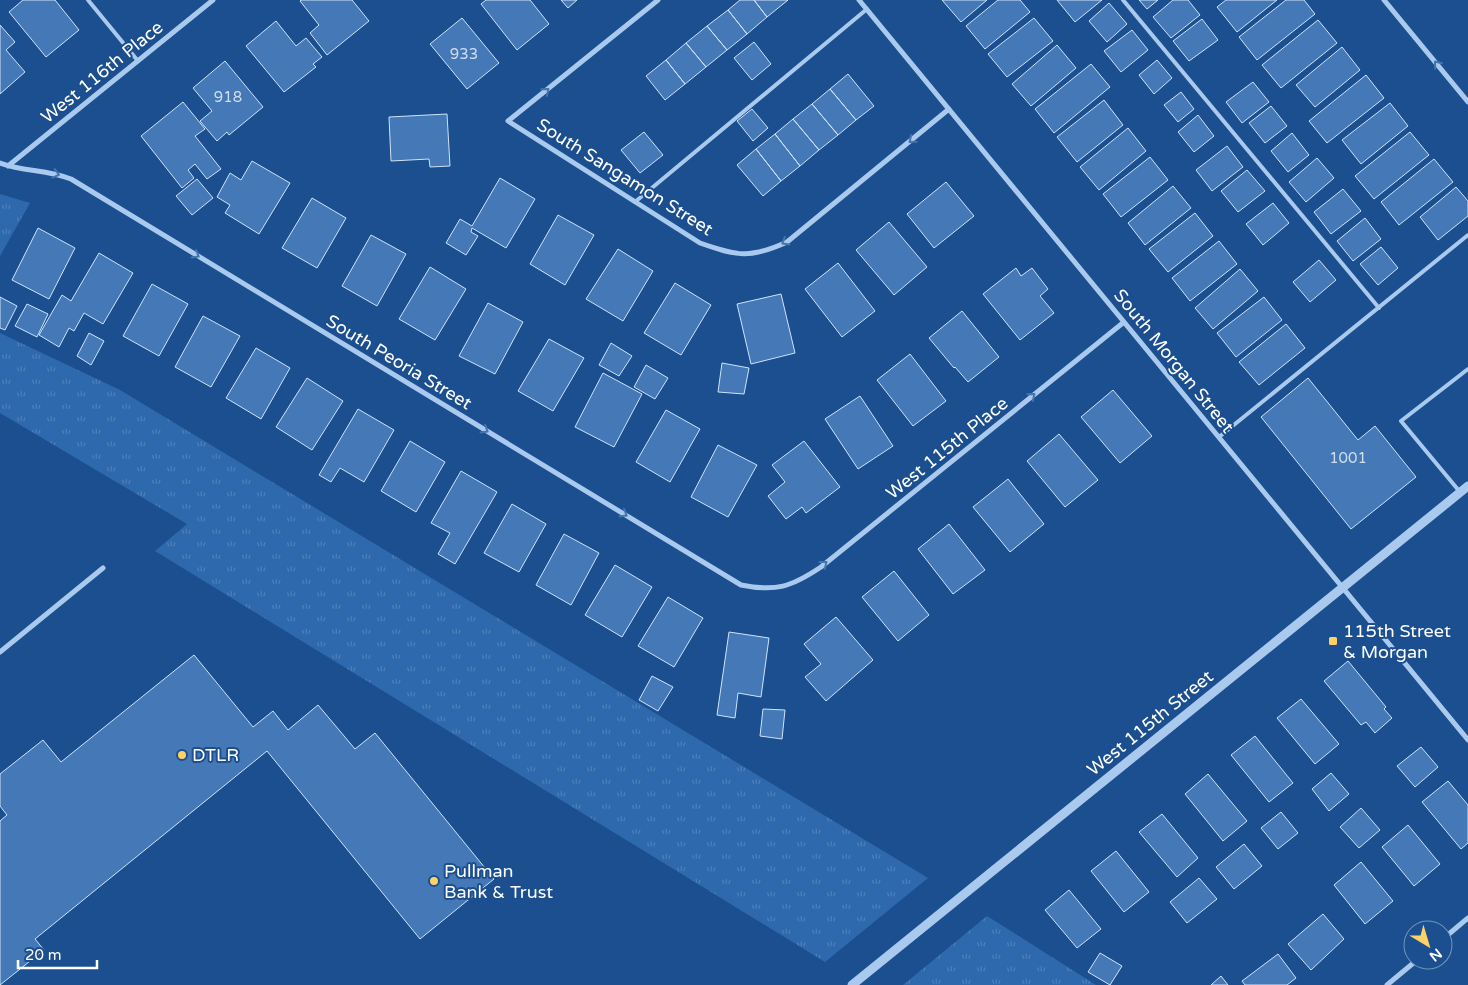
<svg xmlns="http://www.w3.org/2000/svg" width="1468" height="985" font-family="'Varela Round',sans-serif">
	<defs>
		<pattern id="grass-tufts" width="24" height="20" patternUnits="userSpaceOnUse" patternTransform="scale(1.25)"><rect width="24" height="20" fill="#2e69ad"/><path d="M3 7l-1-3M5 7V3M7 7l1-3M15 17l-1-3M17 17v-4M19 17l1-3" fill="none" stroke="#4d80b9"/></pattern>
	</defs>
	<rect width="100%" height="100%" fill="#1b4f8f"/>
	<!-- grass -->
	<path fill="url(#grass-tufts)" d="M0,194L30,203L0,256Z
		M0,333L120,390L928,878L825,962L155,551L187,524L0,413Z
		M987,916L1096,985H903Z"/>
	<!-- building -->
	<path fill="#4478b7" stroke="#cfe3fa" d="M23,0H55L79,30L46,57L9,12Z
		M301,0H352L369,21L327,55L310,33L319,25L300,1Z
		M486,0H530L549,24L517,50L481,4Z
		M561,0H577L568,8Z
		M740,0H754L767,17L747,34L728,10Z
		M754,0H788L767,17Z
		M942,0H987L961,22Z
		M998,0H1020L1030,12L985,49L966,26Z
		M1057,0H1102L1075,22Z
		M1139,0H1158L1147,9Z
		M1173,0H1188L1200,15L1171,38L1153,17Z
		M1226,0H1277L1237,32L1217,7Z
		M1286,0H1304L1315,14L1257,60L1239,37Z
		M1109,3L1127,24L1107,42L1089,21Z
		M728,10L747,34L727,50L707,26Z
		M462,18L499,63L467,89L430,44Z
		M1034,18L1053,41L1007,77L988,54Z
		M1202,19L1218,40L1189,61L1173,41Z
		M1318,20L1337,43L1281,88L1262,65Z
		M276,21L296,46L306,38L322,57L313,64L316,67L284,92L246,46Z
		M0,25L15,42L6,50L25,72L0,94Z
		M707,26L727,50L706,67L686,43Z
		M1132,30L1148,50L1121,72L1104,51Z
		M754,42L771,64L752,80L734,58Z
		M686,43L706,67L685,84L666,60Z
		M1057,45L1076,68L1031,106L1012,84Z
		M1342,47L1360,70L1315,107L1296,85Z
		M666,60L685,84L665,100L646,76Z
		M1157,60L1172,78L1154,94L1139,75Z
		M225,61L263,107L229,135L227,132L217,141L200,121L212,111L193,88Z
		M1091,64L1110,87L1054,133L1035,109Z
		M848,74L874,106L856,120L830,89Z
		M1366,75L1384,98L1327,143L1309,121Z
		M1253,82L1269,102L1242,123L1226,102Z
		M830,89L856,120L838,135L812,104Z
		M1181,92L1194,109L1178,122L1164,105Z
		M1104,100L1123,125L1077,162L1057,137Z
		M183,102L205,129L195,136L221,169L207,179L195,164L188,170L194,178L182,188L141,136Z
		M1390,103L1408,126L1361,164L1342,140Z
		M812,104L838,135L819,150L793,119Z
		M1271,106L1287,126L1265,143L1249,123Z
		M752,109L768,128L753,141L737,121Z
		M447,114L450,166L430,167L429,159L391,161L389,117Z
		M1198,115L1214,136L1194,152L1178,132Z
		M793,119L819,150L800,166L775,134Z
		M1128,128L1146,151L1099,190L1080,167Z
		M644,132L663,155L640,173L621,150Z
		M1410,132L1429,155L1374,199L1355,176Z
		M1292,133L1309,155L1288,172L1271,151Z
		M775,134L800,166L781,181L756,149Z
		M1227,146L1243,167L1212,191L1196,170Z
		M756,149L781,181L763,196L737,165Z
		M1150,157L1168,180L1121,217L1103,194Z
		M1317,158L1334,178L1306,202L1289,182Z
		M1434,159L1453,182L1399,225L1381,202Z
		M252,161L290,183L259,234L225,213L230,205L217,197L230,173L241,180Z
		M1247,170L1265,191L1238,212L1221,191Z
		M500,178L535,199L506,248L472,228L471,232L478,236L466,255L446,243L460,219L472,226Z
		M197,179L213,198L192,215L176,196Z
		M946,182L974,216L934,248L907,214Z
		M1173,186L1191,208L1145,245L1128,223Z
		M1456,187L1468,201V216L1438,240L1420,217Z
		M1343,189L1361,211L1331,234L1314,212Z
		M312,198L346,218L317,268L282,248Z
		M1273,203L1289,223L1263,245L1246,224Z
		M1195,213L1213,236L1168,272L1149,249Z
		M558,215L594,235L565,285L530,264Z
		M1365,218L1381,239L1353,261L1337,241Z
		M889,222L927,267L894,295L856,250Z
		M38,228L75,248L49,299L12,280Z
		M371,235L406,254L377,306L342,286Z
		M1219,241L1237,264L1190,301L1172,278Z
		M1381,247L1398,268L1378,285L1360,264Z
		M618,249L653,271L623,321L586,299Z
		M99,253L133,273L103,324L84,313L74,331L69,328L59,347L39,335L62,295L71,301Z
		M1319,260L1336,280L1310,302L1293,282Z
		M838,263L875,311L842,337L805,289Z
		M430,267L466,289L435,340L399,319Z
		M1016,268L1021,276L1032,268L1048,289L1040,296L1054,313L1020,340L983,294Z
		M1240,269L1258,291L1213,329L1195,308Z
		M675,283L711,305L681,355L644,333Z
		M152,284L188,304L159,356L123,336Z
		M781,294L795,353L751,364L737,304Z
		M0,297L17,306L5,330L0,328Z
		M1264,297L1282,320L1236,357L1217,333Z
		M488,303L523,322L495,374L459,356Z
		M27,304L48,314L37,337L15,326Z
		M962,311L999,357L968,382L955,367L954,368L929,338Z
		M203,316L240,336L211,387L175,367Z
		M1286,324L1305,348L1259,385L1239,362Z
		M89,333L104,341L91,365L77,356Z
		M549,339L584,358L553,411L518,391Z
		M611,343L632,356L619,376L599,365Z
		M256,348L290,368L261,419L226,398Z
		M910,354L946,401L913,426L877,380Z
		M722,363L749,368L744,394L718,392Z
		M646,365L668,378L655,399L634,387Z
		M603,373L642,394L614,447L575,427Z
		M307,378L343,401L312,450L276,427Z
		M1308,378L1358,440L1375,426L1416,477L1351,529L1261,417Z
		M1113,390L1152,436L1120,463L1081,417Z
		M860,396L893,446L858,469L825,419Z
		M358,409L394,430L364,482L340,468L331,482L319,475Z
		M666,410L700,429L670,482L636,462Z
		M1059,434L1098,480L1065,507L1027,461Z
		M410,441L445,462L416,512L381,491Z
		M804,441L840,487L806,513L802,507L786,519L768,496L785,482L772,465Z
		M718,445L757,465L728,517L691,497Z
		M461,471L497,492L455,564L438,554L450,533L431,523Z
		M1008,479L1044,524L1010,552L973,507Z
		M512,504L546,524L519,572L484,553Z
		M949,524L985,570L953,594L918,549Z
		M564,534L599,553L571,605L536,585Z
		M615,565L652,587L622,637L585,615Z
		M894,571L929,615L898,641L862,597Z
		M668,597L703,618L674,667L638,646Z
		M836,617L873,660L826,701L805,677L821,664L804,644Z
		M729,632L769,638L761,697L738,693L735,718L717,715Z
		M194,655L253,727L273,711L288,730L318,705L355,749L375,733L494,879L420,939L267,751L35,939L44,950L0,985V821L7,815L0,806V774L43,740L61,762Z
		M1348,661L1386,707L1384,709L1392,718L1375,733L1366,722L1361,725L1324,681Z
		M652,676L673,687L658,711L639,700Z
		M1301,699L1339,744L1315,764L1277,718Z
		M763,709L785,710L782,739L760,736Z
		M1255,736L1293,783L1269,802L1231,755Z
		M1421,747L1438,767L1415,787L1397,766Z
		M1331,773L1349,794L1329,811L1312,789Z
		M1208,774L1247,821L1223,841L1185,794Z
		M1448,781L1468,805V843L1461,849L1422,802Z
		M1361,808L1380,830L1359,848L1340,827Z
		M1281,812L1298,833L1278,849L1261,828Z
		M1162,814L1198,858L1177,877L1139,832Z
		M1408,825L1440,864L1414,886L1382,847Z
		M1244,844L1262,866L1234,889L1216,867Z
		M1116,851L1149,892L1124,912L1091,871Z
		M1361,862L1393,901L1365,924L1334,885Z
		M1199,878L1217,899L1187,923L1170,902Z
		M1069,890L1101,929L1077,948L1045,910Z
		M1323,914L1344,939L1311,970L1288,944Z
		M1100,953L1122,966L1110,985L1088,972Z
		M1278,954L1296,978L1287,985H1245L1242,981Z
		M1221,976L1228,985H1211Z"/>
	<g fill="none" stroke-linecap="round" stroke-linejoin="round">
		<!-- service -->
		<path stroke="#a9c9ee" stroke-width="4" d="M88,0L138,61
			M1123,0L1379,308
			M635,202L867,9
			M1219,437L1468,235
			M1460,492L1401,421L1468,369"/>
		<!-- minor -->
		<path stroke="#a9c9ee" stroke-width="5" d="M658,0L508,121L700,243C737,256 750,259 787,242L949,109
			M859,0L1468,740
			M1384,0L1468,102
			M0,163C25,172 46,169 71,179L741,585C776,592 791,587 821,567L1124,322
			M8,166L213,0
			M0,652L103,568
			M1443,939L1468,918
			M1387,985L1417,960"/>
		<!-- tertiary -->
		<path stroke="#a9c9ee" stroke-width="9" d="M852,985L1468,486"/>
	</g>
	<!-- one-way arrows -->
	<defs><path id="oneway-chevron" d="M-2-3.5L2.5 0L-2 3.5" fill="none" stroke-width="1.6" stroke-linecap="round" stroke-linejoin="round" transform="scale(1.25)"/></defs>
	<g stroke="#4674ac">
		<use href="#oneway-chevron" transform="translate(1437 64) rotate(-129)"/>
		<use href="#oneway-chevron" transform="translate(546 91) rotate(-39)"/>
		<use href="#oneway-chevron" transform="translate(912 140) rotate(141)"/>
		<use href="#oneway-chevron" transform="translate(56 174) rotate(15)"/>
		<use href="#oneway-chevron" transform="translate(785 242) rotate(149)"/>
		<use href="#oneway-chevron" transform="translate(196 255) rotate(31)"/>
		<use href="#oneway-chevron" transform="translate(1032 396) rotate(-39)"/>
		<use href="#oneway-chevron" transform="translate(485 430) rotate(31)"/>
		<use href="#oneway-chevron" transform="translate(624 514) rotate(31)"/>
		<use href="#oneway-chevron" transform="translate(824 564) rotate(-38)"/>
	</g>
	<!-- markers -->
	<g fill="#ffd166" stroke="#1b4f8f" stroke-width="2">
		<rect x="1328" y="636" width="10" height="10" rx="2.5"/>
		<circle cx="182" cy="755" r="5"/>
		<circle cx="434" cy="881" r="5"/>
	</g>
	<g text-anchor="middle" stroke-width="4" stroke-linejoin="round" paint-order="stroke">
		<!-- number labels -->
		<g font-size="15" fill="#d0dded">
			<text x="464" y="59">933</text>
			<text x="228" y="102">918</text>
			<text x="1348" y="463">1001</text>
		</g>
		<!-- street labels -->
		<g font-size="18" fill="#fff" stroke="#1b4f8f">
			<text transform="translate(102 72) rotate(-39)" y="6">West 116th Place</text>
			<text transform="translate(625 177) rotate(32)" y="6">South Sangamon Street</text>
			<text transform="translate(1174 361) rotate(51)" y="6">South Morgan Street</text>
			<text transform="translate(399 362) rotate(31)" y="6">South Peoria Street</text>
			<text transform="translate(947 448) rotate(-39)" y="6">West 115th Place</text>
			<text transform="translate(1150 723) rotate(-39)" y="6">West 115th Street</text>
		</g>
		<!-- poi labels -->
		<g font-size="18" fill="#fff" stroke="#1b4f8f" text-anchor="start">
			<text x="1343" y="637">115th Street<tspan x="1343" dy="21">&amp; Morgan</tspan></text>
			<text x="192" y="761">DTLR</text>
			<text x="444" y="877">Pullman<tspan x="444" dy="21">Bank &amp; Trust</tspan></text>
		</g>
	</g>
	<!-- north arrow -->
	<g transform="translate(1428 945) rotate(142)"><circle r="24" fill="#1b4f8f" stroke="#7695bc"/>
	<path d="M0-4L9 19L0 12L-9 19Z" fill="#ffd166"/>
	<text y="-8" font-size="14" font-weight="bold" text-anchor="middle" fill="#ffffff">N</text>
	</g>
	<!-- scale -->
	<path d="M18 960v8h79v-8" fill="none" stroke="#ffffff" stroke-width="2.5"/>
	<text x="25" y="960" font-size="15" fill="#ffffff" stroke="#1b4f8f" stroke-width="4" paint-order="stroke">20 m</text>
</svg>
